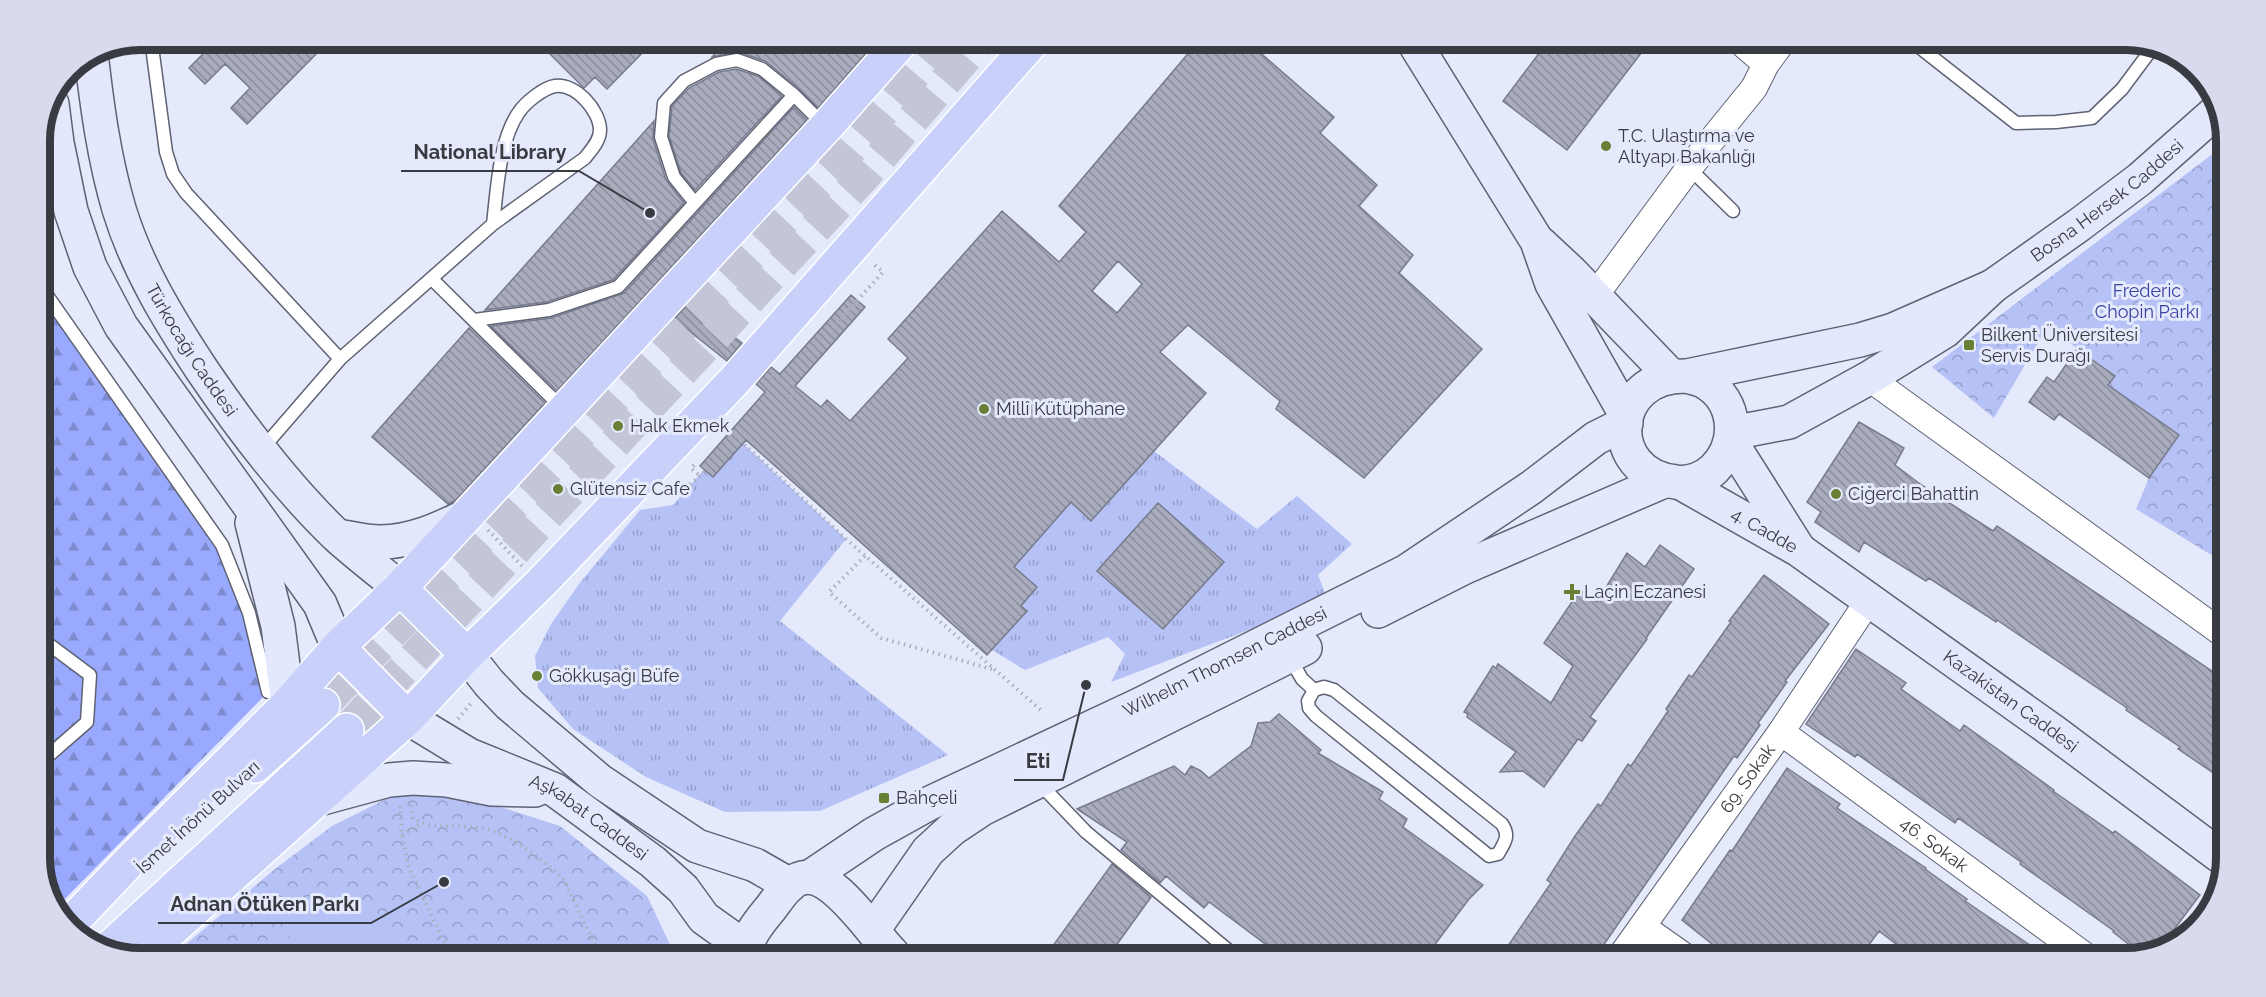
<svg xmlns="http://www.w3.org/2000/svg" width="2266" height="997" font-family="Raleway,sans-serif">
	<defs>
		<pattern id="grass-tufts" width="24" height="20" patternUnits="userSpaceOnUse" patternTransform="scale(1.5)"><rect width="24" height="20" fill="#b6c2f6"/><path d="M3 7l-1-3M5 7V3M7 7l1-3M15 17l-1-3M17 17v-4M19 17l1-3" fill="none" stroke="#959fc9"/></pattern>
		<pattern id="forest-firs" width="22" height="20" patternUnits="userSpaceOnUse" patternTransform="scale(1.5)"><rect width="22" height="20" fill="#99a9fe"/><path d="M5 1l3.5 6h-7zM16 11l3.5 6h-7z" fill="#7e8bcf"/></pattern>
		<pattern id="park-crowns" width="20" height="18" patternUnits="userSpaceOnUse" patternTransform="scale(1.5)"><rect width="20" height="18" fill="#b6c2f6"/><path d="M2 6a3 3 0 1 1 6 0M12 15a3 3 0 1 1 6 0" fill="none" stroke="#959fc9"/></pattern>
		<pattern id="building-back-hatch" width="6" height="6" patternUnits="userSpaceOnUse" patternTransform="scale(1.5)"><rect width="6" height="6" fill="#a8acbd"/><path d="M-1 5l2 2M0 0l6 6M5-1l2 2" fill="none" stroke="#8a8d9b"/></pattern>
	</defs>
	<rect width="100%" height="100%" fill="#e5e9fc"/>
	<!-- grass -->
	<path fill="url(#grass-tufts)" d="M1134,433L1154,451L1257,529L1297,496L1352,544L1318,575L1328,600L1111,682L1125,654L1108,637L1025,670L992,650L1027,611L1021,606L1037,588L1002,556L1051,485L1091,520Z
		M734,435L846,539L780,621L948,755L820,811L725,812L646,777L573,729L538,688L535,656L551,624L579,584L640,510L673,505Z"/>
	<!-- forest -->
	<path fill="url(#forest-firs)" d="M39,284L222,545L268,692L56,908L39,865Z"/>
	<!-- park -->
	<path fill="url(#park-crowns)" d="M2227,143L2223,562L2136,509L2149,478L2179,435L2108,385L2115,375L2047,327L1994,418L1932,367Z
		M400,792L470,797L560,826L647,896L674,953L178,951L275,869L332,826Z"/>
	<!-- pitch -->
	<path fill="#b6c2f6" d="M342,887L397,943L388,952L275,951Z"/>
	<!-- building -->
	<path fill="url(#building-back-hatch)" stroke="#777b8c" stroke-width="1.5" fill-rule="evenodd" d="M218,39L314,40H330L247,124L231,108L250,88L225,64L205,84L189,68Z
		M536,40H541L654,41L607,89L595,77L584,88Z
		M726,41L843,42H876L818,108L799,89L765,61L739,52L712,57Z
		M1197,43H1249L1334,117L1320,133L1377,185L1359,206L1413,255L1399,273L1482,349L1364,478L1276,409L1280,401L1188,325L1160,352L1206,393L1091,521L1071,502L1014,567L1037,587L1021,606L1027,611L987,655L746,440L713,477L700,466L765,392L756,384L771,367L780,374L851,295L865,307L795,386L821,407L827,400L850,421L908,358L888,339L1002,211L1059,262L1086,232L1059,206ZM1118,261L1142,284L1117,313L1092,291Z
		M1546,44L1632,45L1642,52L1567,150L1503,101Z
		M736,69L758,76L782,96L695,190L681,173L669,136L672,106L689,88L719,72Z
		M794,107L807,120L557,391L491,326L551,318L624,293Z
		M654,121L653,139L666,180L684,203L613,280L547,302L485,310Z
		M690,302L742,343L727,361L674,319Z
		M469,328L545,403L456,500L448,504L372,437Z
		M2077,349L2115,376L2108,385L2179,435L2149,478L2059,414L2054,420L2029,402L2047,377L2054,382Z
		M1859,422L1904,448L1895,465L1920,484L1993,531L1997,526L2222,678L2221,778L2178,749L2180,747L2126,710L2127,708L1997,620L1996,622L1929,578L1926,581L1864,542L1859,552L1815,522L1821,512L1807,502Z
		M1158,503L1224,562L1163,629L1097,571Z
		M1660,545L1694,569L1646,638L1647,639L1590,717L1596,721L1582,741L1578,739L1544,787L1523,771L1500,772L1516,752L1467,717L1468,714L1464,712L1493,666L1496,668L1498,664L1551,703L1573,666L1544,643L1580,590L1597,602L1627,553L1645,567Z
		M1764,575L1829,624L1785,681L1787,682L1758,723L1760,725L1737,758L1734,756L1596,956H1501L1551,883L1547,880L1575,836L1598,804L1601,806L1628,764L1631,766L1668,711L1666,709L1689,675L1692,677L1731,622L1729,621Z
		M1856,649L1906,683L1901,689L1960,731L1964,725L2054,790L2053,791L2113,833L2115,831L2200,895L2160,948L2141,954L2113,932L2114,931L2020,864L2021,862L1958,818L1955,823L1857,754L1855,757L1806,724Z
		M1279,714L1321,750L1318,753L1383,792L1379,799L1407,819L1403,827L1483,885L1469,899L1427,955H1280L1209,902L1204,908L1166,876L1160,883L1121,850L1127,842L1077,809L1174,766L1185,775L1191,766L1201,771L1209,778L1251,746L1258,723L1270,722Z
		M1787,768L1840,804L1837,808L1926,868L1925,869L1967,899L1965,901L2049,958L1913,957L1879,931L1860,957L1722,956V952L1682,920L1730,850L1732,851Z
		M1112,864L1151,897L1110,954H1047Z"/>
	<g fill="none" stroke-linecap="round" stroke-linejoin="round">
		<!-- primary-tunnel -->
		<path stroke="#c3c6d7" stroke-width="33" stroke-dasharray="33 16" stroke-linecap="butt" d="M323,705L844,157L942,42
			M347,730L865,175L979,42"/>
		<!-- lane casing -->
		<g stroke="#5e6272" stroke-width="15">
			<path id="lane" d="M151,39L166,152L173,174L186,193L340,359L262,449
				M1918,46L2016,123L2056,122L2092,118L2122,89L2154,46
				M1689,168L1733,211
				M695,203L674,177L661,137L664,103L684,81L716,64L737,60L762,69L794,95L824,125
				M432,279L550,396L565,408
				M39,284L222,545L249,613L268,692
				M474,320L549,310L618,287L794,95
				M340,359L493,224L585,158C591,150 600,141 600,130C600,111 576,83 555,86C543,88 525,103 519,112C499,140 497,191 493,224
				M39,637L90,675L87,722L39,764
				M1290,658L1302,679L1314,690
				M1324,687L1334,690L1502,824C1510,836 1505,842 1498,854L1489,856L1483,851L1316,716L1309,708L1308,701L1314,690Z
				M1038,782L1086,832L1234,955"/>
		</g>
		<!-- street casing -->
		<g stroke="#5e6272" stroke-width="28">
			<g id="street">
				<path d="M1744,45L1766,64"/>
				<path d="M1594,297L1689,168L1754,88L1766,64L1780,45"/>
				<path d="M1869,378L2222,633"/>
				<path id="s1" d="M1781,732L2088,958"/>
				<path d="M1643,927L1684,956"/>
				<path id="s2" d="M1621,956L1781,732L1869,600"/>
			</g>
		</g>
		<!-- secondary casing -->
		<g stroke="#5e6272" stroke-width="36">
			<g id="secondary">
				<path d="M1415,44L1537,241L1552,284L1626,415"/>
				<path id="s3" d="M91,53C97,106 104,158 119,209C137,268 169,320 202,370C242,429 286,487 337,536C357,554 379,571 400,588"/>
				<path d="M52,104L57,143L71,211L90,267L121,326L320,604L338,647"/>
				<path d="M1541,244L1571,272L1671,376"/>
				<path d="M1687,376C1693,378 1700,379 1705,382C1737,401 1740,443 1714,469C1705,478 1690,484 1676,482C1603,474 1609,374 1687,376L1860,340L1893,330L1993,286"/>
				<path id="s4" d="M1732,433L1789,422L1869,378L1945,331L1993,286L2079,225L2140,179L2218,110"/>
				<path d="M1731,442L1798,548"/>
				<path id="s5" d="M1681,483L1799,550L2054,732L2220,856"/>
				<path d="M252,523L278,626L288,704"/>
				<path d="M338,536C351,538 366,542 380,542C412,542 439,529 466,516"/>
				<path d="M1378,611L1465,567L1664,481"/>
				<path d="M467,655L489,683L510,705L600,781L697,846L755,865L790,885"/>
				<path id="s6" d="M408,718L469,755L555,790L653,862L683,889L704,918L746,948"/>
				<path d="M319,799L389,780L413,778L447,780L492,789L535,790"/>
				<path id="s7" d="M810,877L874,834L928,804L1137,706L1407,571L1532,487L1596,438L1626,423"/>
				<path d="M873,930L928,851L952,829L982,809L1305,648"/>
				<path d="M747,953C745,938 761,920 770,909C778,899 787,883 799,879C831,866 873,935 892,953"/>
			</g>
		</g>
		<!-- primary casing -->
		<g stroke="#fff" stroke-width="36">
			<path id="primary" d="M400,588L467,655
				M338,647L408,718
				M255,766L323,705
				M69,925L130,861L288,704L338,647L400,588L826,127L901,42
				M106,951L347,730
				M148,951L408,718L467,655L541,583L735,380L1032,42"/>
		</g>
		<!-- path -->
		<path stroke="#abaebd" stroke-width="4" stroke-dasharray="1.5 4.5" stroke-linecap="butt" d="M793,68L816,42
			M532,356L561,324
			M797,368L883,272L872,263
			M772,375L791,388V398
			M727,428L846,539L1043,712
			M694,465L691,468L700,476
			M662,495C688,494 713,464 729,445
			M488,530L522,566
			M865,556L829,592L881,638L995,670
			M458,719L472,702
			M411,805L413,818C433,832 461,823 486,829C510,835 547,862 564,880L598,952
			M400,806L402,835L409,868L449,952
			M402,835L421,824"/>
		<!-- lane -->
		<use href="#lane" stroke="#fff" stroke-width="12"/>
		<!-- street -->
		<use href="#street" stroke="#fff" stroke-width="26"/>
		<!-- secondary -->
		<use href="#secondary" stroke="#e4e8fc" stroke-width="33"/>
		<!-- primary -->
		<use href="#primary" stroke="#c9d1fa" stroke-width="33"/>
	</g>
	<!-- markers -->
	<g fill="#678033" stroke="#e5e9fc" stroke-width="2">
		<circle cx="1606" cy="146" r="6"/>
		<rect x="1963" y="339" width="12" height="12" rx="3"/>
		<circle cx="984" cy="409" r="6"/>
		<circle cx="618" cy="426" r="6"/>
		<circle cx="558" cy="489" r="6"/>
		<circle cx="1836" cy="494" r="6"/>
		<path d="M1569 583h6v6h6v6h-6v6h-6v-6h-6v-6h6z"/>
		<circle cx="537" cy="676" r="6"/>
		<rect x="878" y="792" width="12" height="12" rx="3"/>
	</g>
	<g text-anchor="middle" stroke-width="6" stroke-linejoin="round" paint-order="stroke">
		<!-- poi labels -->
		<g font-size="18" fill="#393b42" stroke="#e5e9fc" text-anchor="start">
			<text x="1618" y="142">T.C. Ulaştırma ve<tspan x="1618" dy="21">Altyapı Bakanlığı</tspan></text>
			<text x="1981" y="341">Bilkent Üniversitesi<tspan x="1981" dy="21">Servis Durağı</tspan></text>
			<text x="996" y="415">Millî Kütüphane</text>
			<text x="630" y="432">Halk Ekmek</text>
			<text x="570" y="495">Glütensiz Cafe</text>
			<text x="1848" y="500">Ciğerci Bahattin</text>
			<text x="1584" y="598">Laçin Eczanesi</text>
			<text x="549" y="682">Gökkuşağı Büfe</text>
			<text x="896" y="804">Bahçeli</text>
		</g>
		<!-- street labels -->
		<g font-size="18" fill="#393b42" stroke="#e5e9fc">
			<text dy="6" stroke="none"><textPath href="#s4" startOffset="447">Bosna Hersek Caddesi</textPath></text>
			<text dy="6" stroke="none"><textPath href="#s3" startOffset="318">Türkocağı Caddesi</textPath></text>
			<text dy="6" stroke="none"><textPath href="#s5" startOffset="96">4. Cadde</textPath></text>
			<text dy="6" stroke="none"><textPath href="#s7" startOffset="468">Wilhelm Thomsen Caddesi</textPath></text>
			<text dy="6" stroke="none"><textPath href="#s5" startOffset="396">Kazakistan Caddesi</textPath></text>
			<text dy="6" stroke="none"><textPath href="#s2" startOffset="218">69. Sokak</textPath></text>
			<text transform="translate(198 817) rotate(-42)" y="6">İsmet İnönü Bulvarı</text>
			<text dy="6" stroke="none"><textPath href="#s6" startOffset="207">Aşkabat Caddesi</textPath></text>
			<text dy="6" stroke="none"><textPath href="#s1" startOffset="190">46. Sokak</textPath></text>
		</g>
		<!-- park labels -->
		<g font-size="18" fill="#3b42a2" stroke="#e5e9fc">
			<text x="2147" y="297">Frederic<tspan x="2147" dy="21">Chopin Parkı</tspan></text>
		</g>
	</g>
	<!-- crop -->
	<path d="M0 0H2266V997H0ZM140 50H2126A90 90 0 0 1 2216 140V858A90 90 0 0 1 2126 948H140A90 90 0 0 1 50 858V140A90 90 0 0 1 140 50Z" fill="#d7dbed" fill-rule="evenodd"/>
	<path fill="none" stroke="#393b42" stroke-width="8" d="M140 50H2126A90 90 0 0 1 2216 140V858A90 90 0 0 1 2126 948H140A90 90 0 0 1 50 858V140A90 90 0 0 1 140 50Z"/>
	<!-- callouts -->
	<path fill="none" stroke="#393b42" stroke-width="2" d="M650 213L579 171H401M1086 685L1063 780H1014M444 882L371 923H158"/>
	<g fill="#393b42" stroke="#e5e9fc" stroke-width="2">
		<circle cx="650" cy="213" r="6"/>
		<circle cx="1086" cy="685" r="6"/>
		<circle cx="444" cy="882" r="6"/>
	</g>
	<g font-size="20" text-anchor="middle" font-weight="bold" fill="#393b42" stroke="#e5e9fc" stroke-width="6" stroke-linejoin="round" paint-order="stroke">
		<text x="490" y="159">National Library</text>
		<text x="1038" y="768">Eti</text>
		<text x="265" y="911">Adnan Ötüken Parkı</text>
	</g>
</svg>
